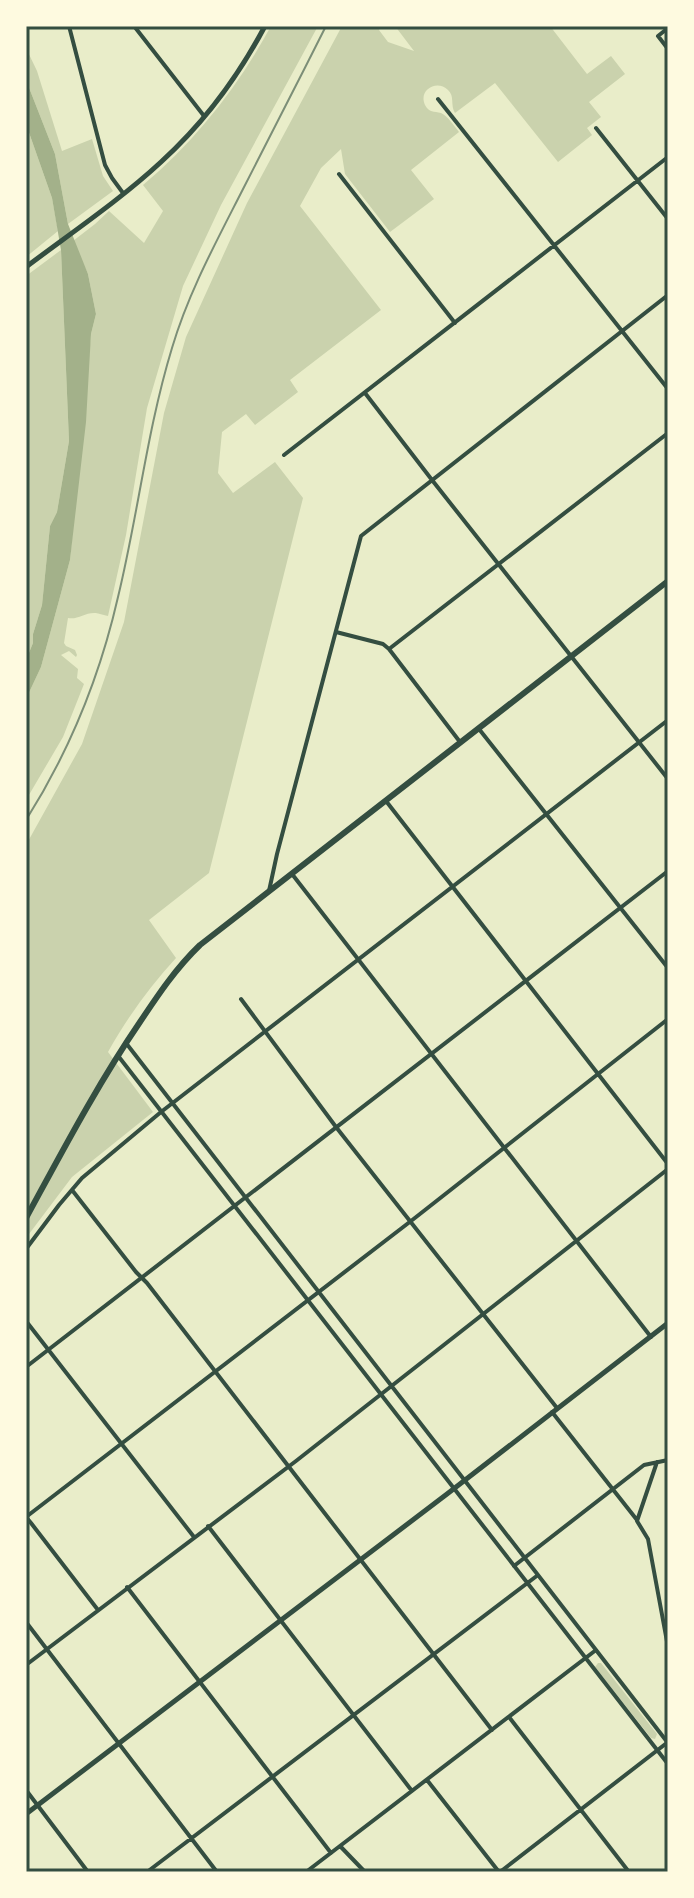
<svg xmlns="http://www.w3.org/2000/svg" width="694" height="1898" font-family="Lato,sans-serif">
	<rect width="100%" height="100%" fill="#e9edc9"/>
	<!-- green -->
	<path fill="#cad2ad" d="M271,26H318L221,205L183,286L147,408L126,535L108,616C107,616 97,613 96,613C85,612 78,620 68,618L64,643L66,646L75,650L77,655L76,657L69,651L61,655L78,669L77,678L84,684L63,737L26,800V699L41,667L70,560L91,334L96,314L88,274L73,241L95,224L109,211L144,243L163,211L143,185C196,140 238,87 271,26Z
		M342,26H381L379,30L388,42L414,51L395,26H550L587,74L611,56L625,74L589,102L601,117L587,128L592,135L558,162L495,83L455,113C450,105 455,96 448,90C437,79 418,90 425,105C429,113 434,111 441,113C448,116 454,126 459,132L411,170L434,199L390,232L345,174L341,149L321,168L300,206L381,310L290,380L298,392L255,425L246,414L222,432L218,473L233,493L275,462L303,498L209,873L149,920L176,958C150,986 127,1018 108,1052L153,1112L72,1177L26,1238V845L82,744L124,622L164,413L186,337L247,203Z
		M26,48L37,71L62,151L92,139L103,176L113,191L68,224L55,154L26,80Z
		M26,124L52,198L58,231L26,257Z
		M61,250L69,441L57,512L50,526L42,605L33,634V643L26,660V276Z
		M598,1663H601L657,1734L655,1739L651,1738L595,1667Z"/>
	<!-- water -->
	<path fill="#a3b18a" d="M26,80L55,154L68,224L88,274L96,314L91,334L86,422L70,560L41,667L26,699V660L33,643V634L42,605L50,526L57,512L69,441L61,250L52,198L26,124Z"/>
	<g fill="none" stroke-linecap="round" stroke-linejoin="round">
		<!-- minor -->
		<path stroke="#344e41" stroke-width="4" d="M69,26L105,165L112,178L123,193
			M134,26L204,116
			M668,28L658,36L668,49
			M438,99L668,389
			M596,128L668,219
			M339,174L455,323
			M365,393L432,480L668,779
			M284,455L668,157
			M336,632L383,644L389,649L460,742
			M389,649L668,433
			M479,729L668,968
			M386,801L668,1164
			M292,874L651,1337
			M269,891L277,854L361,536L668,295
			M241,999L336,1127L557,1408
			M126,1043L668,1743
			M119,1057L668,1764
			M72,1190L136,1272L147,1283L492,1730
			M26,1249L59,1205L82,1178L161,1112L668,720
			M26,1321L194,1537
			M26,1367L668,871
			M552,1412L637,1520
			M657,1462L637,1521L648,1539L668,1647
			M208,1526L412,1791
			M514,1566L644,1465L668,1460
			M127,1587L331,1853
			M98,1610L31,1523L26,1517L411,1221L668,1019
			M26,1622L217,1872
			M26,1665L296,1461L668,1169
			M509,1717L629,1872
			M427,1780L499,1872
			M26,1790L88,1872
			M340,1846L365,1872
			M147,1872L538,1575
			M306,1872L596,1650
			M500,1872L668,1742"/>
		<!-- tertiary -->
		<path stroke="#344e41" stroke-width="5" d="M26,267C71,233 120,200 161,162C204,123 238,77 265,26
			M26,1814L447,1494L668,1323"/>
		<!-- secondary -->
		<path stroke="#344e41" stroke-width="6" d="M26,1218C62,1152 97,1085 140,1022C158,995 176,968 200,945L668,581"/>
		<!-- rail -->
		<path stroke="#7c8e77" stroke-width="2" d="M26,820C69,752 100,676 118,597C138,515 147,430 172,348C188,294 215,244 241,193C269,138 298,82 326,26"/>
	</g>
	<!-- border -->
	<rect width="694" height="1898" fill="none" stroke="#fefae0" stroke-width="56"/>
	<rect x="28" y="28" width="638" height="1842" fill="none" stroke="#344e41" stroke-width="3"/>
</svg>
